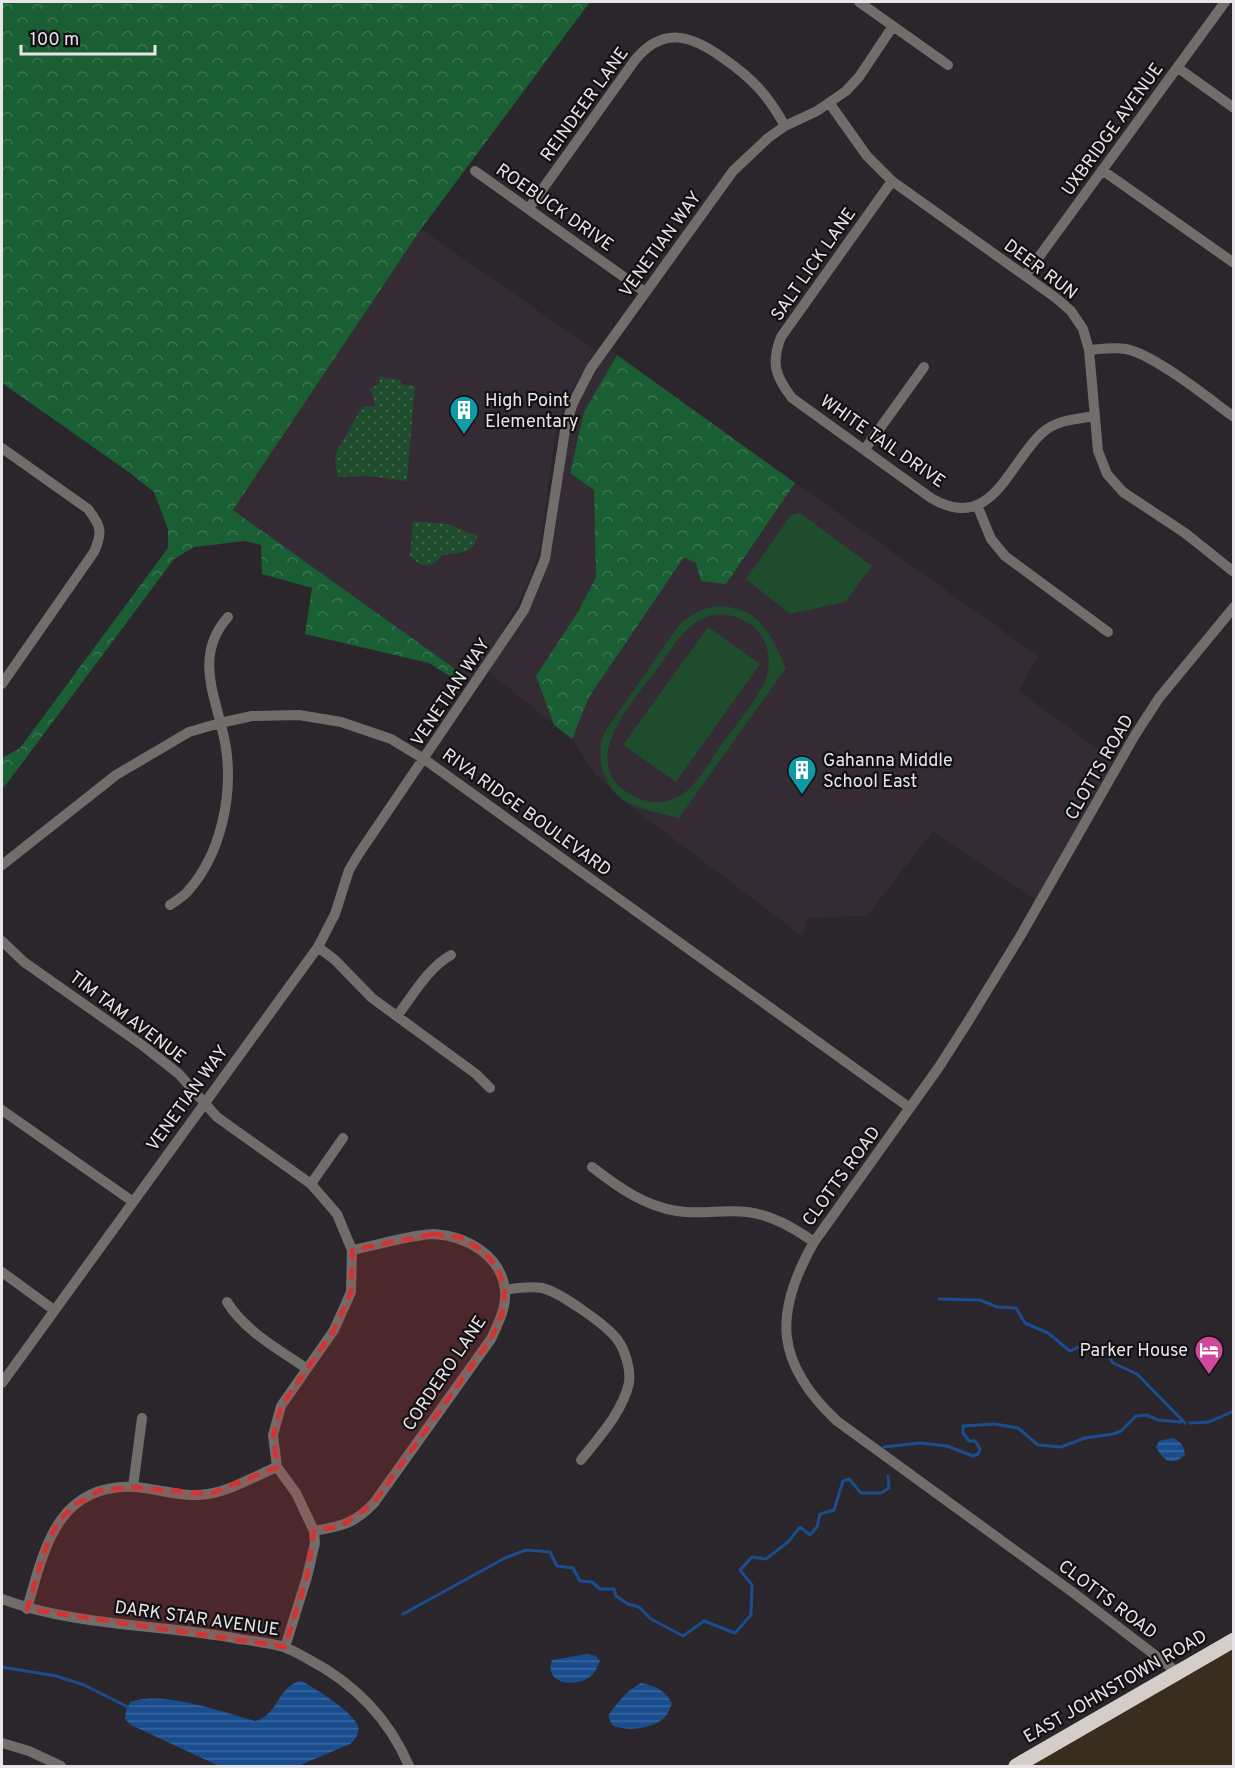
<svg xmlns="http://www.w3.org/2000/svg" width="1235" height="1768" font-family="Overpass,sans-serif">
	<defs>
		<pattern id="forest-crowns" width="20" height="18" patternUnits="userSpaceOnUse" patternTransform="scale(1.5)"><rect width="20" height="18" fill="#1a5e33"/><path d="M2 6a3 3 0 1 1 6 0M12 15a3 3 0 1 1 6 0" fill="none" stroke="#3b7551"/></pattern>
		<pattern id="park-dots" width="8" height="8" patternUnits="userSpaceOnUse" patternTransform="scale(1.5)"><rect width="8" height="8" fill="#1f4c2d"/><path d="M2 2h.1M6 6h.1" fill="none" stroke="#40664b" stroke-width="1.8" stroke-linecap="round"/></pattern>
		<pattern id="water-rules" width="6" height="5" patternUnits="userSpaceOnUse" patternTransform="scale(1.5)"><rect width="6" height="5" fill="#1a4d8e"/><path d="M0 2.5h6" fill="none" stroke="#3b669e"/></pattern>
	</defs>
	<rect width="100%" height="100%" fill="#2a262b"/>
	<!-- commercial -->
	<path fill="#382d1e" d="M1233,1649V1766H1021Z"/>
	<!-- built -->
	<path fill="#342b35" d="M421,229L596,351L567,398L555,437L540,548L528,584L475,684L233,510Z
		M606,347L1038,656L1019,691L1118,764L1040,902L933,831L867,916L808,918L802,936L622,800L596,775L572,739L485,669L536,585L566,424Z"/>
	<!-- forest -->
	<path fill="url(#forest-crowns)" d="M2,2H590L421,229L233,510L465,676L461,683L429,663L305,634L312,588L262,574L261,545L245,541L194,547L174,559L5,786L2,788V758L20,748L168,548V529L154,492L130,473L2,383Z
		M617,355L795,483L726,584L701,581L696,563L684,557L589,697L572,739L554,725L536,676L578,612L596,577L594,490L570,473L584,412Z"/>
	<!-- park -->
	<path fill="url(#park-dots)" d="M379,377L401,380V384L415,386L407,481L368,476L338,477L335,462L337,451L361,409L364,406H375L372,393L369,389L379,384Z
		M413,521L448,524L469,533L477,534C477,554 458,553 442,555C433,569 419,568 410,555Z"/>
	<!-- garden -->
	<path fill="#1f4c2d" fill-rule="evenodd" d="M800,513L872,566L845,602L790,614L746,579L791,515Z
		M719,606C761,608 770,634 786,668L679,818C664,814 647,811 633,805C605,793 594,761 604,733L679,625C691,614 702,608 719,606ZM720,614C757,617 776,644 766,680C754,704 735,726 719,748C709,763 698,783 683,794C669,803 650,805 635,797C571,765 635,699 660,665C677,641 689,617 720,614Z
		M708,627L760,664L676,782L623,745Z"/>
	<!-- water -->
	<path fill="url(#water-rules)" d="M1173,1438C1182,1442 1184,1447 1185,1455C1172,1466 1164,1462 1156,1447L1159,1441Z
		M587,1654L596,1656L600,1661C598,1666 596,1670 593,1674C579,1689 543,1685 552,1660Z
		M301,1681C315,1688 350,1710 357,1724C361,1732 356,1739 350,1744L298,1766H219L131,1725L125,1719L126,1711L130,1702C163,1690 222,1712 255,1721C278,1716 278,1685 301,1681Z
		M641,1683C655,1686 666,1690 672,1704C670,1708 668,1714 665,1717C654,1729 625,1732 612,1725L608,1716C616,1704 627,1690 641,1683Z"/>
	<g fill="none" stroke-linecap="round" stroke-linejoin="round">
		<!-- stream -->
		<path stroke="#1a4d8e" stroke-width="3" d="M939,1299L980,1300L997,1307L1016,1308L1025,1323L1048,1333L1070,1351L1081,1346L1087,1351L1107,1354L1113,1363L1137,1374L1185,1423
			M1190,1423L1209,1422L1234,1411
			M884,1447L920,1443L947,1446L973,1456L978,1454L980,1449L975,1441H969L963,1433V1426L995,1424L1018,1428L1038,1445L1061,1447L1085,1438L1113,1434L1121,1431L1136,1416L1146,1415L1158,1420L1181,1422
			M403,1614L505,1558L526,1550L550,1552L557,1566L573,1568L580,1581L592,1582L600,1589H614L616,1596L628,1604L639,1607L651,1619L683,1636L704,1621L735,1633L751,1615L752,1585L740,1570L752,1557L766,1559L788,1542L800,1527L810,1535L817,1527L820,1514L834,1510L843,1481L849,1479L861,1493H881L889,1488L888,1476
			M2,1667L56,1676L84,1685L128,1707"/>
		<!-- minor -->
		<path stroke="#706d6a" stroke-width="10" d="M859,2L948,65
			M1178,68L1234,108
			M830,104L867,156L892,181L1056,298L1071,311L1083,329L1089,350L1098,451L1107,474L1123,492L1185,533L1234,572
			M1102,170L1234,263
			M475,171L645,292
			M892,181L781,337C771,363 775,376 792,398L931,498C992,534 1008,464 1042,433C1056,420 1076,419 1095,416
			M529,208L635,60C663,26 691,35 723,58C753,79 767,94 785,126
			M1025,276L1225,2
			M1089,350C1101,349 1114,347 1126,349C1155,355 1208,398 1234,417
			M2,448L88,509C101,526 103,532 94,552L2,684
			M865,449L924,367
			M977,505L991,539L1005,556L1108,632
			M2,865L116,775L189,732L220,723L252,716L299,715L341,722L391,739L424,759L910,1108
			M170,905C176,901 184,896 188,891C221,854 233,796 226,748C219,702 191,658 228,617
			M2,941L24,962L142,1045L179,1074L217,1117L311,1184L337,1214L352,1250L351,1292L334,1330L281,1406L273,1435L277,1467L296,1493L314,1531L315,1543L307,1577L285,1647
			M318,947L335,960L372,998L476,1074L490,1088
			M397,1016C413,995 428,968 451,955
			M2,1110L132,1201
			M592,1167C618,1187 644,1206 677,1211C701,1215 724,1209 747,1212C772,1215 794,1228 814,1242
			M311,1184L343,1138
			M2,1272L54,1310
			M505,1290C516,1288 531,1286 542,1288C560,1292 606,1325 617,1339C625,1350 631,1369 629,1383C622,1413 599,1437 581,1460
			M227,1302C245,1331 278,1349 306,1368
			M2,1383L318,947L335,914L349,870L358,855L524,610L545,559L566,424L573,403L591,368L733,171L768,138L785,126L817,111L846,91L859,77L893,26
			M133,1487L142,1418
			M314,1531C342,1526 354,1524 374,1503L491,1339C498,1324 507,1307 505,1290C501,1255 466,1236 434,1234C413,1234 374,1246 352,1250
			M2,1599C77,1627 161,1624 239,1639C254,1641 270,1643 284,1647C292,1650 301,1655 308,1659C354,1683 389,1719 409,1766
			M27,1609C44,1549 57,1483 135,1487C159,1489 184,1498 208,1494C232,1490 255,1476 277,1467
			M1177,1672L1075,1594L837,1421C775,1363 773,1314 814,1242L939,1067L969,1020L1021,935L1135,735L1159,698L1234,607
			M2,1743L29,1751L61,1766"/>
		<!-- highway -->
		<path stroke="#d5cec8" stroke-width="15" d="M1016,1766L1234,1640"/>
	</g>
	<!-- marked area -->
	<path fill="#d73132" fill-opacity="0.2" stroke="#d73132" stroke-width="4.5" stroke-dasharray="12 8" stroke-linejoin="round" d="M432,1234L460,1237L484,1251L498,1269L505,1290L502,1315L491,1339L374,1503L342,1526L314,1531L307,1577L285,1647L27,1609L44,1551L58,1521L76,1504L100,1490L133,1487L209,1494L277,1467L273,1435L281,1406L334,1330L351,1292L352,1250Z"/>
	<!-- icons -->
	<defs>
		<g id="building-pin" transform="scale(1.5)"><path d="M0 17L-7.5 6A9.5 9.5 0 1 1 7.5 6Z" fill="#0f9aa8" stroke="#121012"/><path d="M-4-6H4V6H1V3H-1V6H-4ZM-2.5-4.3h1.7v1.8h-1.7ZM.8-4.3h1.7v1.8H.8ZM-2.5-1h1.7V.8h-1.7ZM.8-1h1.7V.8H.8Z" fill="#fff"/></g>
		<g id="hotel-pin" transform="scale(1.5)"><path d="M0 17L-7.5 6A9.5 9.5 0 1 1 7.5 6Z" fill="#d1479c" stroke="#121012"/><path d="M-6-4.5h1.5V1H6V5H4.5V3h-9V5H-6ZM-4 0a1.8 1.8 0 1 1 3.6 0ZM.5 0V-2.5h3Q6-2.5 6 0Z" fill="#fff"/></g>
	</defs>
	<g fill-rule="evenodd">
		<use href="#building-pin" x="464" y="410"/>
		<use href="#building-pin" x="802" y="770"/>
		<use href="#hotel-pin" x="1209" y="1350"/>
	</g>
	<g text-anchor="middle" stroke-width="4.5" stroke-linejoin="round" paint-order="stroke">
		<!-- street labels -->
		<g font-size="18" fill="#e8e5e9" stroke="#121012">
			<text transform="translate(584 104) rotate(-54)" y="6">REINDEER LANE</text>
			<text transform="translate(1112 129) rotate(-54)" y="6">UXBRIDGE AVENUE</text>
			<text transform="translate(555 207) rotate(35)" y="6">ROEBUCK DRIVE</text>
			<text transform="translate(660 244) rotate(-54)" y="6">VENETIAN WAY</text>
			<text transform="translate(813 264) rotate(-55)" y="6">SALT LICK LANE</text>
			<text transform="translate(1041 269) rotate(37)" y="6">DEER RUN</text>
			<text transform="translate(883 441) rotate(35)" y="6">WHITE TAIL DRIVE</text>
			<text transform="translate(450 692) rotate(-56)" y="6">VENETIAN WAY</text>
			<text transform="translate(1099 767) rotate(-60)" y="6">CLOTTS ROAD</text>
			<text transform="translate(527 812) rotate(36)" y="6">RIVA RIDGE BOULEVARD</text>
			<text transform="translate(128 1017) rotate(37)" y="6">TIM TAM AVENUE</text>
			<text transform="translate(187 1098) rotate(-54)" y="6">VENETIAN WAY</text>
			<text transform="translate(841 1176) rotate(-54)" y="6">CLOTTS ROAD</text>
			<text transform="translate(444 1373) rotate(-56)" y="6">CORDERO LANE</text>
			<text transform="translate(1108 1599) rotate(37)" y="6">CLOTTS ROAD</text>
			<text transform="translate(197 1618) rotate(8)" y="6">DARK STAR AVENUE</text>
			<text transform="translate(1115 1686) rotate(-30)" y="6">EAST JOHNSTOWN ROAD</text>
		</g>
		<!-- poi labels -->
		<g font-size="18" fill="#e8e5e9" stroke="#121012" text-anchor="start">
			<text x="485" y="406">High Point<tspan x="485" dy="21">Elementary</tspan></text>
			<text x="823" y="766">Gahanna Middle<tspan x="823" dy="21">School East</tspan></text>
			<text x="1188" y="1356" text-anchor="end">Parker House</text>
		</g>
	</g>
	<!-- border -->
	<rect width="1235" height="1768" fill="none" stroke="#e8e5e9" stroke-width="6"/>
	<!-- scale -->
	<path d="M21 45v9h134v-9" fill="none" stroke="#e8e5e9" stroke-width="3"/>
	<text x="30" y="45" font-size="18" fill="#e8e5e9" stroke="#121012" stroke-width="4.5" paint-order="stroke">100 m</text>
</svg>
